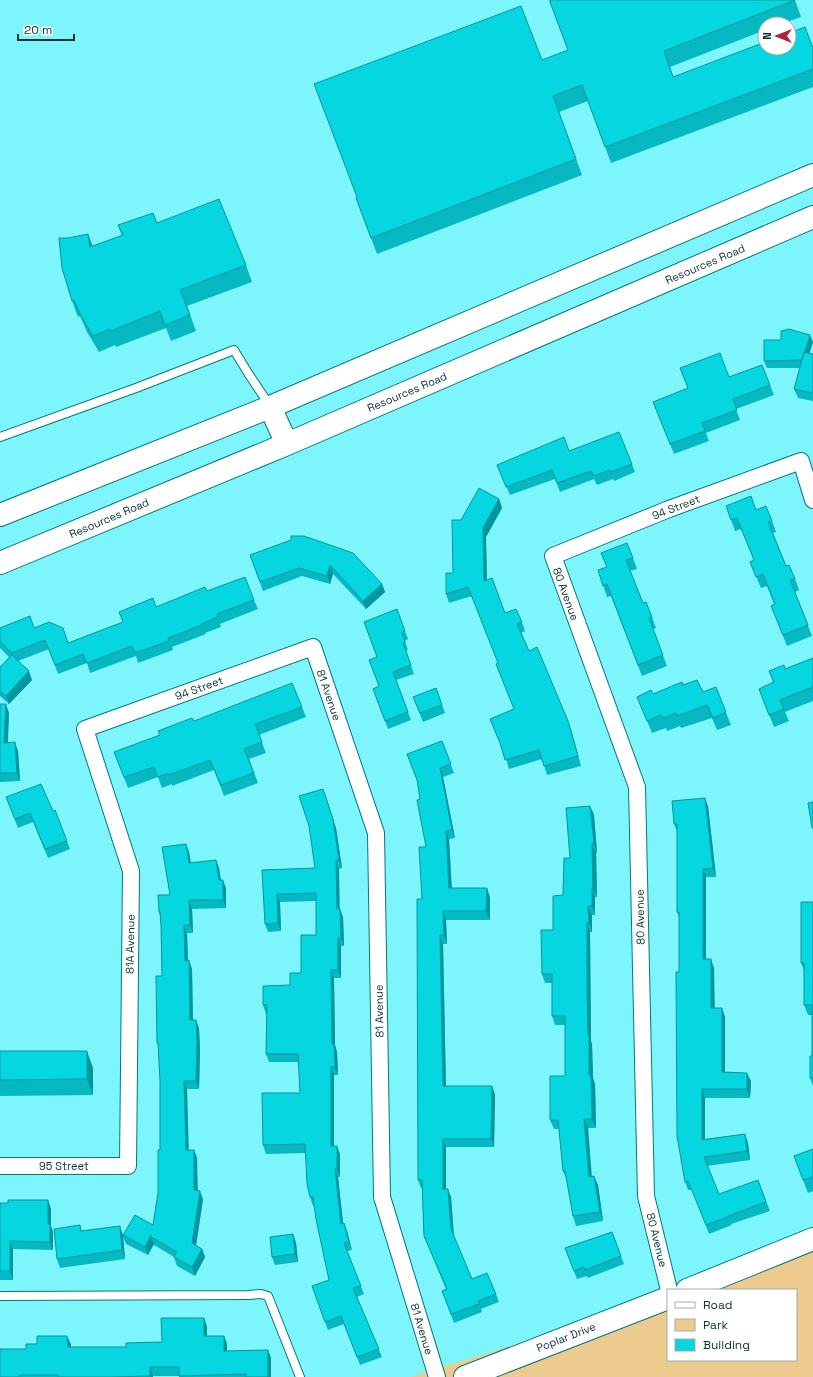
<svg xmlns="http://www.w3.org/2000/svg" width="813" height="1377" font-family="'Space Grotesk',sans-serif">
	<rect width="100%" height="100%" fill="#7df5fc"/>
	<!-- green -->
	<path fill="#edca8e" d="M813,1239V1377H410L668,1297V1360H796V1290H687Z"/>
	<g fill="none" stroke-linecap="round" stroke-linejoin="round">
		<!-- lane casing -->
		<g stroke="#06777c" stroke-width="10">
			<path id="lane" d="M0,437L136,388L234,350L248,373L270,406
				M0,1296L248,1295L261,1294L268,1296L300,1377"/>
		</g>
		<!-- street casing -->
		<g stroke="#06777c" stroke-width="18">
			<path id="street" d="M0,1166H128L131,871L85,729L313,647L376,833L382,1197L437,1377
				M669,1290L646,1196L637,787L553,556L669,509L801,461L813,500"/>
		</g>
		<!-- secondary casing -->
		<g stroke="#06777c" stroke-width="24">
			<path id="secondary" d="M270,407L287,444
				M0,515L270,407L813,175
				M0,563L287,444L813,217
				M687,1290L813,1239
				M465,1377L668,1298"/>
		</g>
		<!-- lane -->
		<use href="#lane" stroke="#fff" stroke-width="8"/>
		<!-- street -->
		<use href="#street" stroke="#fff" stroke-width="16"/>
		<!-- secondary -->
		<use href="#secondary" stroke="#fff" stroke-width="22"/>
	</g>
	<!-- wall -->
	<path fill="#05b8c1" d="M795,0L801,17L781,24H765V30L670,67L673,77L813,48V87L611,163L588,101L559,112L582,175L377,254L356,198L542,60L568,50L550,2Z
		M157,223L246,265L252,282L187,306L196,331L171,341L166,328L116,347L115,345L99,352L87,332L80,316L78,317L72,301L93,246L122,236L118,225Z
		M809,353L813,354V401L798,398L794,389L800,368H767L764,361Z
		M762,365L774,395L736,409L740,420L706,433L709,441L674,454L653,402L729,377Z
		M569,451L632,464L635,472L614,481L613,479L597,485L594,479L560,492L555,479L510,495L497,465Z
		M499,499L502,508L486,537L487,580L505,613L522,622L525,631L521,633L529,651L571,730L581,766L547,775L542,759L509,769L502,746L490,719L514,709L498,663L472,596L449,603L446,594L453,573L461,520Z
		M726,506L756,510L772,521L776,532L773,533L786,566L795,579L799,590L795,592L812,636L787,646L771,606L774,604L767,586L761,588L750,562L754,560L741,529L735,531Z
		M291,540L382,584L385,592L366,609L333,574L330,584L302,576L263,591L250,555Z
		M601,553L633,558L637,569L630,571L643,603L652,617L656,628L653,629L667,666L642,676L611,596L607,597L598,570L607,567Z
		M207,591L254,600L258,609L220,624L221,627L205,633L206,634L172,647L173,650L138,663L136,656L90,673L87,663L58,674L49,649L18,661L32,680L9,704L0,696V667L9,657L0,648V628H34L68,643L123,622L156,607Z
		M364,622L405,631L408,639L405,641L408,650L406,651L414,674L396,680L411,720L388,729L373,689L379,686L377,657Z
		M813,658V701L785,712L789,721L774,727L759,689L773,682L769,671L785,669Z
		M683,685L703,692L716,687L731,725L717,730L712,718L681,728L680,726L667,731L666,728L652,733L637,697L653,694Z
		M436,688L445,713L423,722L413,697Z
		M0,704L9,713L8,743L18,751L20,781L0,782Z
		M302,707L306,717L259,735L266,753L249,759L258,783L224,796L214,770L172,786V784L162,788L158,777L128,788L114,752L160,735L194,721Z
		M442,741L454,773L443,777L455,838L449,839L452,888L490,897V920H446L447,944H443L446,1086L495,1094L494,1147H446V1189L451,1197L454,1236L472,1279L496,1294L499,1302L481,1309L482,1312L454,1323L442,1291L446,1289L424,1236L422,1188H421L418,1180L422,899L426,847L420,799Z
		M323,789L336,828L342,868L339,869V909L343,917L344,946H341V978H334L335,1045L337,1052L338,1075H334V1146L340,1154V1177H338L343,1223H344L347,1231L352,1250L347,1251L364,1294L357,1297L382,1357L360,1365L344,1324L328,1330L312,1286L329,1280L314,1206H313L310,1197L306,1153L266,1154L263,1145L300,1093L299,1062H269L266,1054L267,1014H266L263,1005L290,985L301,973L316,935V901L280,902L281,931L268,932L265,924L262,870L315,868Z
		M6,797L53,811L55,810L70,849L48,858L33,822L18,828Z
		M590,806L594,815L597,853H596L597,897H595V915H592V932H590L591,1041L592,1044L593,1078L595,1084L596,1128H588L592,1177L598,1185L603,1221L576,1226L573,1216L567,1180L563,1171L559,1129H554L550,1120L565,1076V1025H555L552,1016V983H545L542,974L553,930L563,895L570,858Z
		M708,806L716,877H706V959L714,968V1008H722L725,1017V1072L751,1081L750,1098H705V1139L745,1134L748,1143L750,1160L707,1166L719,1194L758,1180L770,1211L731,1224L732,1225L709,1234L692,1190H688L685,1182L679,972V917L677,912V831L674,824Z
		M186,844L189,852L191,863L216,860L219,868L221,880L226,888V908L192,909L193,933H187L188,960L192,969L193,1020L199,1028L200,1051L199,1089H187L188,1150H194L197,1158V1190L203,1199L196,1246L202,1249L205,1257L195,1276L177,1266L174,1257L154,1245V1244L148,1255L126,1244L123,1237L125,1259L60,1268L57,1259L82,1231L123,1235L153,1225L158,1193L160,1150V1081L159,1048L157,1043L162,976L161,925L160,916L159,912L170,895Z
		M813,902V1086L810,1078L812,1056V1015H808L804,1005V970L801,963Z
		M0,1051L93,1068V1095L0,1096Z
		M813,1149V1191L808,1193L794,1156Z
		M48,1200L51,1209V1226L53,1232V1250L13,1249V1280H0V1203H8Z
		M612,1232L624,1264L588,1278L587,1276L577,1279L565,1248Z
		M293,1234L296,1243L298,1262L275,1265L272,1257Z
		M207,1326V1336H224L227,1344V1351L268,1350L271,1358V1377H179V1376H153V1377H0L26,1349L71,1344V1347H126L162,1342Z"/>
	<!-- shaded-wall -->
	<path fill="#04969d" d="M88,234L94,250L90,247Z
		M810,335L813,342L805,368L802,360Z
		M499,499L502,508L486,537L487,590L484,581L483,528Z
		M330,565L333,574L330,584L327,576Z
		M382,584L385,592L366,609L363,601Z
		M29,671L32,680L9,704L6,696Z
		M6,704L9,713L7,751L4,743Z
		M568,721L571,730L581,766L578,756Z
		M15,742L18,751L20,781L17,773Z
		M440,768L443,777L455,838L452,830Z
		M323,789L336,828L342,868L339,860Z
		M705,798L708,806L716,877L713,868Z
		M590,806L594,815L597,853L594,844Z
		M446,831L449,839L452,897L449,888Z
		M186,844L189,852L192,872L189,863Z
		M592,844L596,853L597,897L593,888Z
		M216,860L219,868L222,888L219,880Z
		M336,860L339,869L340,917L337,909Z
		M703,869L706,877V968L703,959Z
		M223,880L226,888V908L223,900Z
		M487,888L490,897V920L486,911Z
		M592,888L595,897V915L592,906Z
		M277,894L280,902L281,931L278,923Z
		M189,900L192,909L193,933L190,925Z
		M588,906L592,915V932L589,923Z
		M340,909L343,917L344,946L341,938Z
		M443,911L446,920L447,944L444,935Z
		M587,923L590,932L591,1041L592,1044L593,1078L595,1084L596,1128L592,1119L588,1035Z
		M184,925L187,933L188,969L185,961Z
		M440,935L443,944L446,1095L443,1086Z
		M338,938L341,946V978L338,970Z
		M711,959L714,968L715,1017L711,1008Z
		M189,960L192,969L193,1028L190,1020Z
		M331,970L334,978L335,1045L337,1052L338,1075L335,1067L332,1044Z
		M722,1008L725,1017V1081L722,1072Z
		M196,1020L199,1028L200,1051L199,1089L196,1081Z
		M87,1051L93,1068V1095L87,1079Z
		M331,1067L334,1075V1155L331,1146Z
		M747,1073L751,1081L750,1098L747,1089Z
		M184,1081L187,1089L189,1158L186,1150Z
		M492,1086L495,1094L494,1147L491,1139Z
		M702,1089L705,1098V1148L702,1140Z
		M584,1119L588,1128L592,1186L589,1177Z
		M745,1134L748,1143L750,1160L747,1151Z
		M443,1139L446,1147V1197L443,1189Z
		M337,1146L340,1154V1177L337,1169Z
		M194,1150L197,1158L198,1198L194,1190Z
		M335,1169L338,1177L344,1232L341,1224Z
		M594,1176L598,1185L603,1221L600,1212Z
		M448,1189L451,1197L454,1237L451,1229Z
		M200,1191L203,1199L195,1252L192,1243Z
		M48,1200L51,1209V1226L53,1232V1250L50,1242L48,1224Z
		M344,1223L347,1231L352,1250L349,1242Z
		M120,1226L123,1235L125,1259L122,1250Z
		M293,1234L296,1243L298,1262L295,1254Z
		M151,1235V1237L154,1244L148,1255L145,1247Z
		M10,1241L13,1249V1280L10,1271Z
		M202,1249L205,1257L195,1276L192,1267Z
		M204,1318L207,1326V1344L204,1336Z
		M67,1336L71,1344V1356L68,1347Z
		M224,1336L227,1344V1359L224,1351Z
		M268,1350L271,1358V1377H268Z
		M150,1367L153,1376V1377H151L150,1376Z"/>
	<!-- building -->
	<path fill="#06d6e0" stroke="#04969d" d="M550,0H795L664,51L673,77L765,42V48H789V33L805,27L813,48V69L605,147L582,85L553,96L576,159L371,238L356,198L357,197L314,84L521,6L542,60L568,50L550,2Z
		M219,199L246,265L180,290L190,315L165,325L160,311L111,331L110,329L93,336L81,316L74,300L72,301L62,268L59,238H68L88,234L90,247L123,235L118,225L153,213L157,223Z
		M789,329L810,335L802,360L764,361V340H781V331Z
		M804,352L813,354V393L794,389Z
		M720,353L729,377L762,365L770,385L733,399L737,410L702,423L705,431L670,444L653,402L688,388L680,368Z
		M619,432L632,464L611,472L610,470L594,476L591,471L557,483L552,470L506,487L497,465L564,437L569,451Z
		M479,488L499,499L483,528L484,581L492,578L505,613L516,609L522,622L517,624L529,651L537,647L568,721L578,756L544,766L539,750L505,760L500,743L490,719L514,709L496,664L498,663L468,587L446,594V573H453L452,520H461Z
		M751,496L756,510L766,506L772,521L768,522L786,566L789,565L795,579L790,580L808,625L783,635L771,606L775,604L763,574L756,577L750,562L754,560L737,518L731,520L726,506Z
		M291,536H304L353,553L382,584L363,601L330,565L327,576L299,568L260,582L250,555L291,540Z
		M627,543L633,558L626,560L643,603L646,602L652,617L649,618L663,655L638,665L607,584L603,586L598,570L607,567L601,553Z
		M245,577L254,600L217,614L218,617L202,624V625L168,638L169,641L135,653L132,646L87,663L83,654L55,665L45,640L12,653L0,642V628L30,616L34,628L49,622L63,628L68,643L123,622L119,612L153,598L156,607L205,587L207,591Z
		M397,609L405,631L402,632L405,642L403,643L411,665L393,672L408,712L385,721L373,689L379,686L369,660L377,657L364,622Z
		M12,655L29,671L6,696L0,691V667Z
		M813,658V687L780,700L784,709L769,715L759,689L774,682L769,671L784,665L785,669Z
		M697,680L703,692L716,687L726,712L713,718L707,705L677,716L676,713L663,718L661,715L647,721L637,697L651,690L653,694L682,682L683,685Z
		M292,683L302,707L255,724L262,742L244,749L254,773L221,785L210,760L169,775L168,773L158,777L154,767L124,777L114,752L160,735L158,731L192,718L194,721Z
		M436,688L442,705L420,713L413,697Z
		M0,704H6L4,743L15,742L17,773H0Z
		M442,741L451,764L440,768L452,830L446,831L449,888H487L486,911H443L444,935H440L443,1086H492L491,1139H443V1189H448L451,1229L472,1279L487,1273L496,1294L478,1301L479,1304L451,1314L442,1291L447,1289L424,1236L422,1180H418L417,899H422L419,847H426L417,800L420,799L417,780L407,754Z
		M41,784L53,811L55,810L67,841L45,849L30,813L15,819L6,797Z
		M323,789L333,819L339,860H336L337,909H340L341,938H338V970H331L332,1044H334L335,1067H331V1146H337V1169H335L341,1224L344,1223L349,1242L344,1243L361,1286L353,1288L379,1349L357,1357L341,1316L325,1322L312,1286L329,1280L316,1219L313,1197H310L307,1184L305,1144L263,1145L262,1093H300L298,1054H266L267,1005H263V986L290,985V973H301V935H316V893L277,894L278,923L265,924L262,870L315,868L309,826L299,796Z
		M705,798L713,868L703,869V959H711V1008H722V1072L747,1073V1089H702V1140L745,1134L747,1151L704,1157L719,1194L758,1180L766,1202L728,1216V1217L706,1225L688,1181L685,1182L677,1136L676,972H679V912H677V824H674L672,801Z
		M813,802V828H812L808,803Z
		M590,806L594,844H592L593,888H592V906H588L589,923H587V988L588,1035H589V1075H591L592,1119H584L589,1177L594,1176L600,1212L573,1216L565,1171H563L558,1120H550V1076H565V1016H552V974H542L541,930H553V896L563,895L564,858H570L566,808Z
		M186,844L189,863L216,860L219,880H223V900H189L190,925H184L185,961L189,960L190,1020H196L197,1043L196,1081H184L186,1150H194V1190L200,1191L192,1243L202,1249L192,1267L174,1257L177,1252L151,1237V1235L145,1247L123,1235L135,1215L153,1225L158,1193V1150H160V1081L158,1043H157L156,976H162L161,925L160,912H159L158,895H170L162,847Z
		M801,902H813V1078H810V1056H812V1005H804V963H801Z
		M0,1051H87V1079L0,1080Z
		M813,1149V1177L803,1180L794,1156Z
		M8,1200H48V1224H50V1242L10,1241V1271H0V1203H8Z
		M80,1225L81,1231L120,1226L122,1250L57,1259L54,1229Z
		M612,1232L621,1256L585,1270L584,1267L574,1271L565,1248Z
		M293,1234L295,1254L272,1257L270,1237Z
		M161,1318H204V1336H224V1351L268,1350V1377H246V1374L179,1376V1367H150V1376L111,1377H58V1375H20V1377H0V1349H26V1344H37V1336H67L68,1347H126V1343L162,1342Z"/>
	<g text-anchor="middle" stroke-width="3" stroke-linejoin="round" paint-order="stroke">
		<!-- street labels -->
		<g font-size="11" fill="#0a3235" stroke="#fff">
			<text transform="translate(705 264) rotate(-23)" y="4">Resources Road</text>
			<text transform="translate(407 392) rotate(-23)" y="4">Resources Road</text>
			<text transform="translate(676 507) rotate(-21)" y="4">94 Street</text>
			<text transform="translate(109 518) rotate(-23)" y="4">Resources Road</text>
			<text transform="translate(566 594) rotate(70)" y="4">80 Avenue</text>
			<text transform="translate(199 688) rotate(-20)" y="4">94 Street</text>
			<text transform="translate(329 695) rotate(71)" y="4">81 Avenue</text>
			<text transform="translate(640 917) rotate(-91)" y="4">80 Avenue</text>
			<text transform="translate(130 944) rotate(-89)" y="4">81A Avenue</text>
			<text transform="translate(379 1011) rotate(-91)" y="4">81 Avenue</text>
			<text x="64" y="1170">95 Street</text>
			<text transform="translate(657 1240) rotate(76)" y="4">80 Avenue</text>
			<text transform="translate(422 1329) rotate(73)" y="4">81 Avenue</text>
			<text transform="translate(566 1337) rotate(-21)" y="4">Poplar Drive</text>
		</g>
	</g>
	<!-- legend -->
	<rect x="667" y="1289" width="130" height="72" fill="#ffffff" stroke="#9dadae"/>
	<rect x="675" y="1302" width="20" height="6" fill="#ffffff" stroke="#9dadae"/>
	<text x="703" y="1309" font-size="12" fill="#0a3235">Road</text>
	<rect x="675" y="1319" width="20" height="12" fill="#edca8e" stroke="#9dadae"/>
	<text x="703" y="1329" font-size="12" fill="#0a3235">Park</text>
	<rect x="675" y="1339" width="20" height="12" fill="#06d6e0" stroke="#9dadae"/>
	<text x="703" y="1349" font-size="12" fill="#0a3235">Building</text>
	<!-- north arrow -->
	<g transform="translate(777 36) rotate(270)"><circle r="19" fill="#ffffff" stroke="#9dadae"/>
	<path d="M0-3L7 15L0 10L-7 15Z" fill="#b42234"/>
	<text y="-6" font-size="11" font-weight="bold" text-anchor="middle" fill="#0a3235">N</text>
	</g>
	<!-- scale -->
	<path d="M18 34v6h56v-6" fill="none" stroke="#0a3235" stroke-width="2"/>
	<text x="24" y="34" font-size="12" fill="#0a3235" stroke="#ffffff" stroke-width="3" paint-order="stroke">20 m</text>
</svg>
